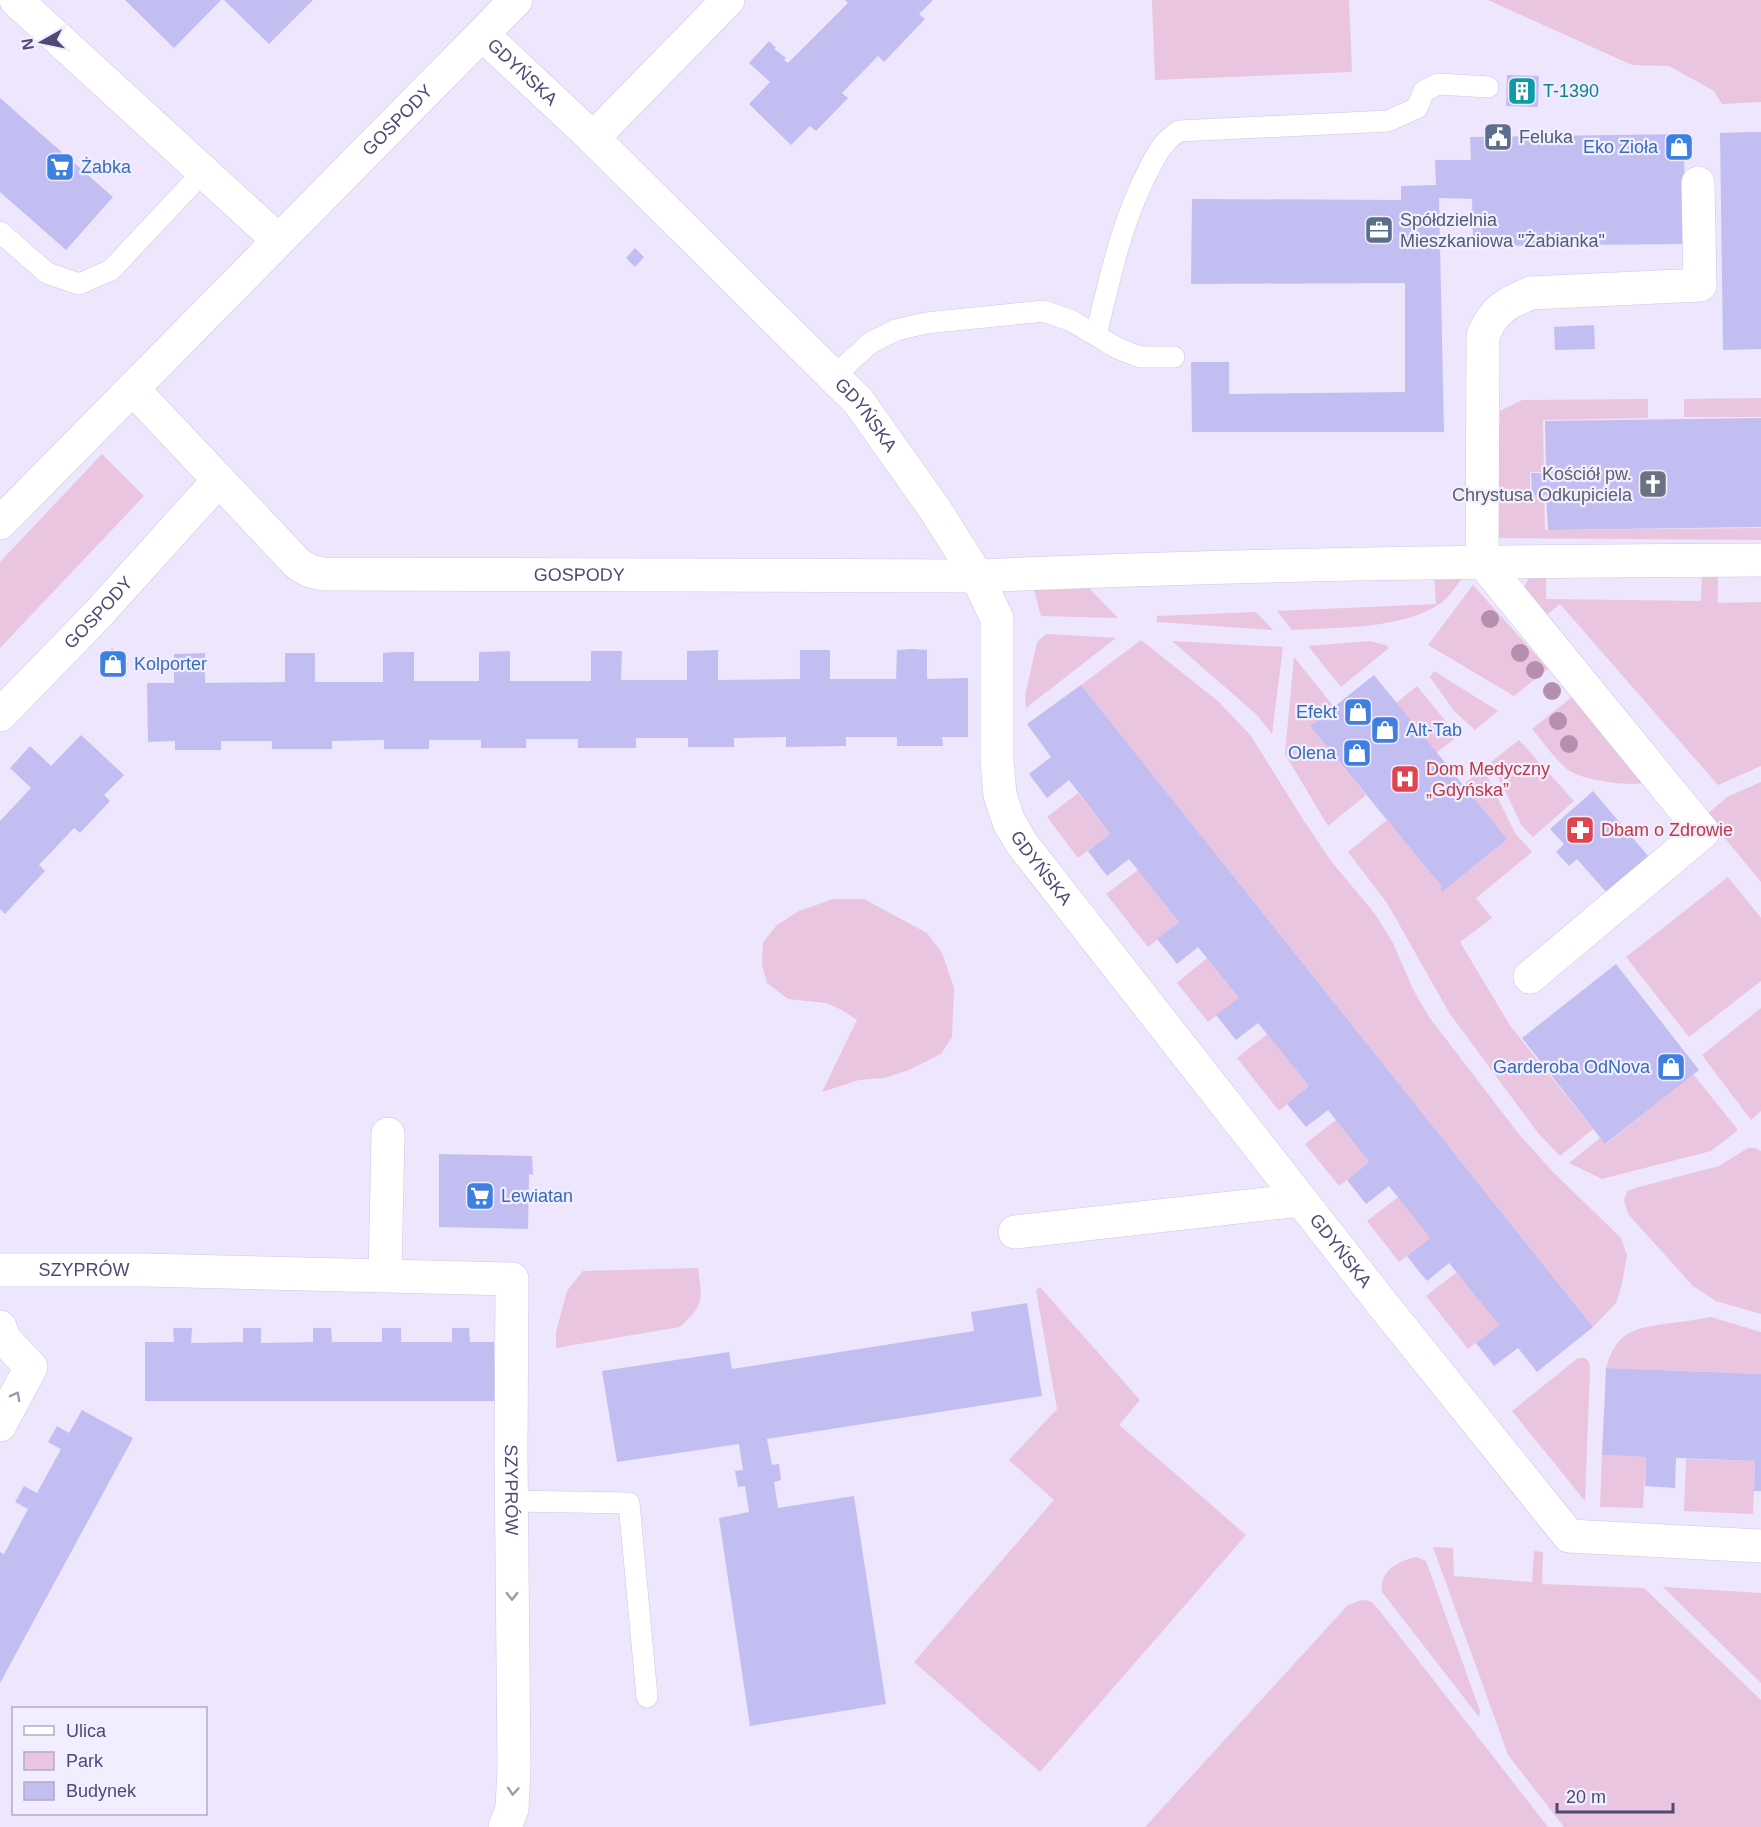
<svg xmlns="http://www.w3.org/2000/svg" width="1761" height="1827" font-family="Helvetica,sans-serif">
	<rect width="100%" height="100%" fill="#ede6fc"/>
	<!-- green -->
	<path fill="#eac5df" d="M1152,0H1349L1352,72L1155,80Z
		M1488,0H1761V102L1722,104L1714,91L1669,66L1632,65Z
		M1761,398V417H1684V399Z
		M1648,399V418L1543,420L1544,472H1530V494H1544L1545,530L1761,528V540L1491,538L1492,428L1501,422L1498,412L1522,400Z
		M102,454L144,496L0,648V562Z
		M1546,569V599L1701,601L1702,572H1718V603L1761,602V766L1718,785L1560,604L1543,618L1523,594C1525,578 1532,575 1546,569Z
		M1434,574L1462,578C1456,586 1450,597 1441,603C1401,630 1339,627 1292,630L1277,611L1436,604Z
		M1473,585L1548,669L1514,696L1428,645Z
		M1089,588L1118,618L1041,616L1034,590Z
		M1256,612L1273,630L1157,622V616Z
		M1046,634L1116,638L1026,708L1025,696L1037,642Z
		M1141,640L1219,702L1251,736L1304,821L1331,861L1375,914L1393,943L1413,989L1429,1017L1518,1133L1553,1172L1621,1238L1627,1255L1622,1284L1616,1303L1593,1327L1081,685Z
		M1172,641L1283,647L1272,734L1257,715Z
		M1369,641L1386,645L1389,648L1341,687L1308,646Z
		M1294,657L1334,707L1310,726L1366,795L1328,826L1285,754Z
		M1434,671L1498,711L1475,730L1454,711L1430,677Z
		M1417,686L1458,736L1436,753L1396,703Z
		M1572,697L1645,782C1633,788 1577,779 1567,769C1554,758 1543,742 1532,729Z
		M1519,740L1574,801L1533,837L1522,826L1491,762Z
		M1483,768L1515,833L1532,852L1476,898L1492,918L1460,942L1511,1027L1593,1129L1560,1156L1538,1133L1450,1014L1387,903L1348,852L1387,820L1442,887L1440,889L1442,891L1462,786Z
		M1761,782V882L1706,815L1727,797Z
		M1078,793L1110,834L1078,858L1047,817Z
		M1138,870L1179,922L1148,947L1106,894Z
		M1728,877L1761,918V981L1689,1037L1626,957Z
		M833,899H864L927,933L942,953L954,988L952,1037L941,1054L909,1070L884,1078L859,1080L822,1092L857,1020L842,1010L826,1003L788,999L767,983L762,965L763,942L777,925L799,911Z
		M1207,958L1239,998L1208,1022L1177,983Z
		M1761,1008V1111L1751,1120L1702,1055Z
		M1267,1034L1309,1086L1279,1111L1237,1058Z
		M1693,1074L1738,1130L1711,1151L1602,1179L1569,1163L1600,1138L1606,1144Z
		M1336,1120L1369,1162L1339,1186L1305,1144Z
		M1748,1148H1755L1761,1151V1314L1716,1301L1693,1286L1628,1214L1624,1200L1627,1191L1635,1188L1719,1166Z
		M1398,1197L1430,1238L1399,1262L1367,1221Z
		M698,1268C702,1300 705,1304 680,1327L556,1348V1332L567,1291L583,1271Z
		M1457,1272L1499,1325L1468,1349L1426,1296Z
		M1040,1287L1140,1400L1119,1425L1246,1535L1040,1772L914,1662L1054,1500L1009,1460L1057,1409L1036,1290Z
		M1711,1317L1761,1332V1374L1606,1368C1616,1334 1630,1329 1664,1324C1679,1322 1695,1320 1711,1317Z
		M1578,1358H1585L1589,1362L1590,1369L1585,1501L1512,1411Z
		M1602,1455L1646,1457L1643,1508L1600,1507Z
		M1686,1459L1755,1461L1753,1514L1684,1511Z
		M1433,1547L1453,1548L1454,1576L1532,1582L1534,1551L1543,1552L1542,1584L1644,1588L1761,1700V1827H1564L1508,1755Z
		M1416,1557L1426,1561L1480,1711L1479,1717L1382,1592C1379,1571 1398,1561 1416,1557Z
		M1663,1587L1761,1593V1683Z
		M1366,1600L1372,1602L1379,1610L1548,1827H1145L1347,1606L1358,1601Z"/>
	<!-- building -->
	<path fill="#c3bef1" d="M125,0H221L174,48Z
		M224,0H313L269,44Z
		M845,0H933L919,14L925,19L884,62L878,56L842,93L848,98L816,131L810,126L791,145L749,104L770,82L749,63L769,41L776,48L774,49L786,58L784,60L788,63L848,3Z
		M1507,75L1539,76L1538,107L1506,106Z
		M0,98L113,197L66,250L0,192Z
		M1748,132H1761V349L1723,350L1720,133Z
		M1684,134L1685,244L1473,246L1472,199L1439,198L1444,432H1192L1191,362H1229V394L1405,392V283L1191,284L1192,199L1401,200V186L1436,185L1435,160H1471L1470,137Z
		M635,248L644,257L635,267L626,258Z
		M1594,325L1595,349L1555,350L1554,327Z
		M1761,418V527L1548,530L1546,495H1532L1531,473H1546L1545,421Z
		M112,648L128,664L117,676L101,660Z
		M912,649L927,650V679L968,678V737H942L943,746H897V737H846V746L786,747V737L734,738V747H688V738H636V748H578V739H526V748H481V740H429V749H384V740L332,741V749H272V741H221V750H175V741L148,742L147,683H174V654L205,653V683L285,682V653H315V682H383V653L397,652H414V681H479V652L510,651V681H591V651H622L621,680H687V651L718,650V680L800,679V650H830V679H896L897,650Z
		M1374,675L1507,839L1442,892L1440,889L1442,887L1310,726Z
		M1081,685L1593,1327L1537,1372L1518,1348L1494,1366L1476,1343L1499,1325L1449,1263L1427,1281L1417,1269L1407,1256L1430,1238L1389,1186L1366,1204L1347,1180L1369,1162L1328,1110L1306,1127L1297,1116L1287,1104L1309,1086L1258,1023L1236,1040L1216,1015L1239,998L1198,947L1177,964L1166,950L1157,939L1179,922L1129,859L1107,876L1088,851L1110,834L1069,780L1047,798L1029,774L1051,757L1027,724Z
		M81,735L124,775L104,795L110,801L80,833L74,828L39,865L45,871L5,914L0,909V821L31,788L10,768L30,746L51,766Z
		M1593,791L1649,857L1607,893L1577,859L1569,866L1556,852L1564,844L1550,829Z
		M1616,964L1699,1070L1605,1144L1522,1038Z
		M439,1154L532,1156L533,1175L529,1174L528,1229L439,1227Z
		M1027,1303L1042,1396L767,1439L772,1465L779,1464L780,1471L781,1480L774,1482L778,1508L854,1496L886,1704L750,1726L719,1518L749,1512L745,1486L738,1487L735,1471L743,1470L739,1444L617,1462L602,1371L729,1352L732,1369L974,1331L971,1312Z
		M173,1328H192L191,1343L243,1342V1328H261V1343L313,1342V1328H331L332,1342H382V1328H401V1342H452V1328H469L470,1342H494L495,1401H145V1342H174Z
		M1606,1368L1761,1374V1491H1754L1755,1461L1676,1458L1675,1488L1645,1486L1646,1457L1602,1455Z
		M82,1410L133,1438L0,1683V1552L4,1554L28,1509L15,1502L24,1486L37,1493L61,1449L48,1442L57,1426L69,1433Z"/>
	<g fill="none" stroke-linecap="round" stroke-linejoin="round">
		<!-- lane casing -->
		<g stroke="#ccc7e6" stroke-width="22">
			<path id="lane" d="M0,232L47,273L79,284L111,270L202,173
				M1096,335C1110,278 1121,223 1148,171C1156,155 1164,140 1179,131L1388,121L1417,108L1424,91L1438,84L1488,87
				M833,377L870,343L896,330L926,323L1044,311L1072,321L1117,348L1140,357H1174
				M512,1501L629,1503L647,1697"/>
		</g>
		<!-- street casing -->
		<g stroke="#ccc7e6" stroke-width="34">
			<g id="street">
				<path d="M16,0L278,240"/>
				<path id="s1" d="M483,35L593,138L859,402L936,511L977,576L997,619V761L1000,795L1009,822L1022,844L1384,1306L1569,1536L1761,1546"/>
				<path d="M593,138L728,0"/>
				<path id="s2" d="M133,389L298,564L310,571L323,574L977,576C1238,564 1499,561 1761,560"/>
				<path id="s3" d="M0,715L99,613L218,481"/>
				<path d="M1530,977L1703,832L1482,561L1483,336C1493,310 1506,303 1531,293L1700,285L1698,183"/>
				<path d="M1015,1232L1301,1200"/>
				<path id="s4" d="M0,1270H145L512,1279L511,1454L514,1768L512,1809L505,1827"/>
				<path d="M385,1275L388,1134"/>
				<path d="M0,1327L4,1339L31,1367L0,1425"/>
			</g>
		</g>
		<!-- secondary casing -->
		<g stroke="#c8c2e8" stroke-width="34">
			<g id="secondary">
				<path id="s5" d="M0,523L516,0"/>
			</g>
		</g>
		<!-- lane -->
		<use href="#lane" stroke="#fff" stroke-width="21"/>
		<!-- street -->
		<use href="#street" stroke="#fff" stroke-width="33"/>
		<!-- secondary -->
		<use href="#secondary" stroke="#fff" stroke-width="33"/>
	</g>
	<!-- trees -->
	<g fill="#b58fae">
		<circle cx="1490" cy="619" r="9"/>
		<circle cx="1520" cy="653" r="9"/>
		<circle cx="1535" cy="670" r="9"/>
		<circle cx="1552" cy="691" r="9"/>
		<circle cx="1558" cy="721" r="9"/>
		<circle cx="1569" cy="744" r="9"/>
	</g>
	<!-- one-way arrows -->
	<defs><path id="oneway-chevron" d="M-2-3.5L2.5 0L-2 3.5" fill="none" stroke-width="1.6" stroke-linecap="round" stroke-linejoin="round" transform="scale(1.5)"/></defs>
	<g stroke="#9d9cb3">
		<use href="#oneway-chevron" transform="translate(16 1396) rotate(-62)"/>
		<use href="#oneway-chevron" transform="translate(512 1596) rotate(90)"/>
		<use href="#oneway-chevron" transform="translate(513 1791) rotate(94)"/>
	</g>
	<!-- icons -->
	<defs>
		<g id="building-square" transform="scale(1.5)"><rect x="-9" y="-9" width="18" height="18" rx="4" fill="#0f9aa8" stroke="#f2edff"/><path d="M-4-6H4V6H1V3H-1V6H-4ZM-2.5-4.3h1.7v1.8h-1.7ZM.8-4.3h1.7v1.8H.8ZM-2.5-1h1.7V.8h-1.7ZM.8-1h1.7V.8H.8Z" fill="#fff"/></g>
		<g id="civic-square" transform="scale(1.5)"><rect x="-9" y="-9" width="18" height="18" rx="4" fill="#5c6f8a" stroke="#f2edff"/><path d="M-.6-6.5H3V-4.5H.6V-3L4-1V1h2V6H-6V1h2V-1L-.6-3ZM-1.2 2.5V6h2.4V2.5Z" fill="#fff"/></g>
		<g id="shop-square" transform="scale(1.5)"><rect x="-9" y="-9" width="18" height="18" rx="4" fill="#3f7fe0" stroke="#f2edff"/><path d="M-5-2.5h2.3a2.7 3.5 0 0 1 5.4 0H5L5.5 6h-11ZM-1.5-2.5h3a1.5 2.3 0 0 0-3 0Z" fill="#fff"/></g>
		<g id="supermarket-square" transform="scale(1.5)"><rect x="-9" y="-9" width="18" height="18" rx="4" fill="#3f7fe0" stroke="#f2edff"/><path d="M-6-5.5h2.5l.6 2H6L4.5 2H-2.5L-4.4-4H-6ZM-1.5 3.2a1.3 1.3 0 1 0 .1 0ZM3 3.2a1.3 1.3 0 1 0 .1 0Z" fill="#fff"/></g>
		<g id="office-square" transform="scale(1.5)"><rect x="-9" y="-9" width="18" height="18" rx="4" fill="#5c6f8a" stroke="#f2edff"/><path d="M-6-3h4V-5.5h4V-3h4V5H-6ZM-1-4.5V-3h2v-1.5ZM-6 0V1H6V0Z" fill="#fff"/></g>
		<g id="church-square" transform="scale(1.5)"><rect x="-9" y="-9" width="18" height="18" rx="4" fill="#6b7280" stroke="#f2edff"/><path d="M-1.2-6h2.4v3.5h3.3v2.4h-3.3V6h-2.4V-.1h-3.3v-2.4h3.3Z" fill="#fff"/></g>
		<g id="hospital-square" transform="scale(1.5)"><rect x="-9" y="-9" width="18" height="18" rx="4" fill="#e0444e" stroke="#f2edff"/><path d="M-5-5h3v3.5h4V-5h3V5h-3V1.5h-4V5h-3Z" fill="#fff"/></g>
		<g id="pharmacy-square" transform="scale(1.5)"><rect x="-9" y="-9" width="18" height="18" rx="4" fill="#e0444e" stroke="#f2edff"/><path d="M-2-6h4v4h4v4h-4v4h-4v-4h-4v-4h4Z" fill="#fff"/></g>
	</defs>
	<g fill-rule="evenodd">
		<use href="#building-square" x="1522" y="91"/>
		<use href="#civic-square" x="1498" y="137"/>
		<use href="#shop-square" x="1679" y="147"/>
		<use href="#supermarket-square" x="60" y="167"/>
		<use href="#office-square" x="1379" y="230"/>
		<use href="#church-square" x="1653" y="484"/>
		<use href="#shop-square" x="113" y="664"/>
		<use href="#shop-square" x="1358" y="712"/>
		<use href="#shop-square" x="1385" y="730"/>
		<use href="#shop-square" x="1357" y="753"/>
		<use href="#hospital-square" x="1405" y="779"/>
		<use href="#pharmacy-square" x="1580" y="830"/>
		<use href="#shop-square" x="1671" y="1067"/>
		<use href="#supermarket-square" x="480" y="1196"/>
	</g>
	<g text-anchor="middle" stroke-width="4.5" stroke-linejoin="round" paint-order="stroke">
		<!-- street labels -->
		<g font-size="18" fill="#4d4b75" stroke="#f2edff">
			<text dy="6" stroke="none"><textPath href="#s1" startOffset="54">GDYŃSKA</textPath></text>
			<text dy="6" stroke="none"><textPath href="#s5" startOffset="566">GOSPODY</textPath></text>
			<text dy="6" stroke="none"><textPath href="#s1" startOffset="540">GDYŃSKA</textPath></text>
			<text dy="6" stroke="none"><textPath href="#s2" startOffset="524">GOSPODY</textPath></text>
			<text dy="6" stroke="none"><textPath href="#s3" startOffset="142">GOSPODY</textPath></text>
			<text dy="6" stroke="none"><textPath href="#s1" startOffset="1044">GDYŃSKA</textPath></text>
			<text dy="6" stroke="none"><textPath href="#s1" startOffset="1530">GDYŃSKA</textPath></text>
			<text dy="6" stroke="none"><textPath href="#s4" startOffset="84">SZYPRÓW</textPath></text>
			<text dy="6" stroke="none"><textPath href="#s4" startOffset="723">SZYPRÓW</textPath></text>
		</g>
		<!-- culture labels -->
		<g font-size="18" fill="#0d838f" stroke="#f2edff" text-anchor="start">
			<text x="1543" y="97">T-1390</text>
		</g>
		<!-- service labels -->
		<g font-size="18" fill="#4e5e75" stroke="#f2edff" text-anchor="start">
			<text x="1519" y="143">Feluka</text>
			<text x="1400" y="226">Spółdzielnia<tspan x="1400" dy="21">Mieszkaniowa "Żabianka"</tspan></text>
		</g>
		<!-- shop labels -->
		<g font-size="18" fill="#366cbe" stroke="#f2edff" text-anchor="end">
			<text x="1658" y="153">Eko Zioła</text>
			<text x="81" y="173" text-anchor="start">Żabka</text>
			<text x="134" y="670" text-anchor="start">Kolporter</text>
			<text x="1337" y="718">Efekt</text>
			<text x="1406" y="736" text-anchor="start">Alt-Tab</text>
			<text x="1336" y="759">Olena</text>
			<text x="1650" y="1073">Garderoba OdNova</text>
			<text x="501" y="1202" text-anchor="start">Lewiatan</text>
		</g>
		<!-- worship labels -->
		<g font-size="18" fill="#5b616d" stroke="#f2edff" text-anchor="end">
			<text x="1632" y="480">Kościół pw.<tspan x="1632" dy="21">Chrystusa Odkupiciela</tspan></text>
		</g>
		<!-- health labels -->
		<g font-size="18" fill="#be3a42" stroke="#f2edff" text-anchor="start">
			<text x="1426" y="775">Dom Medyczny<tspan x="1426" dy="21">„Gdyńska”</tspan></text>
			<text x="1601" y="836">Dbam o Zdrowie</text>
		</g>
	</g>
	<!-- legend -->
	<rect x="12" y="1707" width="195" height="108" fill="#f2edff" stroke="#b0acc8" stroke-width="1.5"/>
	<rect x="24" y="1726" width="30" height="9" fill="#ffffff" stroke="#b0acc8" stroke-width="1.5"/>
	<text x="66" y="1737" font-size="18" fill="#4d4b75">Ulica</text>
	<rect x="24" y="1752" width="30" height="18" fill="#eac5df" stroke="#b0acc8" stroke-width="1.5"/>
	<text x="66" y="1767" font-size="18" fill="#4d4b75">Park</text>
	<rect x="24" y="1782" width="30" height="18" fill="#c3bef1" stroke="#b0acc8" stroke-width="1.5"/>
	<text x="66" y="1797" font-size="18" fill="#4d4b75">Budynek</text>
	<!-- north arrow -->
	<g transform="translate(42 42) rotate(261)" stroke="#f2edff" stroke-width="4.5" paint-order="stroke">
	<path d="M0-4.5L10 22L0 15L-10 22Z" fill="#4d4b75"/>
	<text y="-9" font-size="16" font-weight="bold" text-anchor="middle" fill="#4d4b75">N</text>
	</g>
	<!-- scale -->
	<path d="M1557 1803v9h116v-9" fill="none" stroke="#4d4b75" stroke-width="3"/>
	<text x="1566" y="1803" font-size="18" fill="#4d4b75" stroke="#f2edff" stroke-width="4.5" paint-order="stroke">20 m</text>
</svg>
